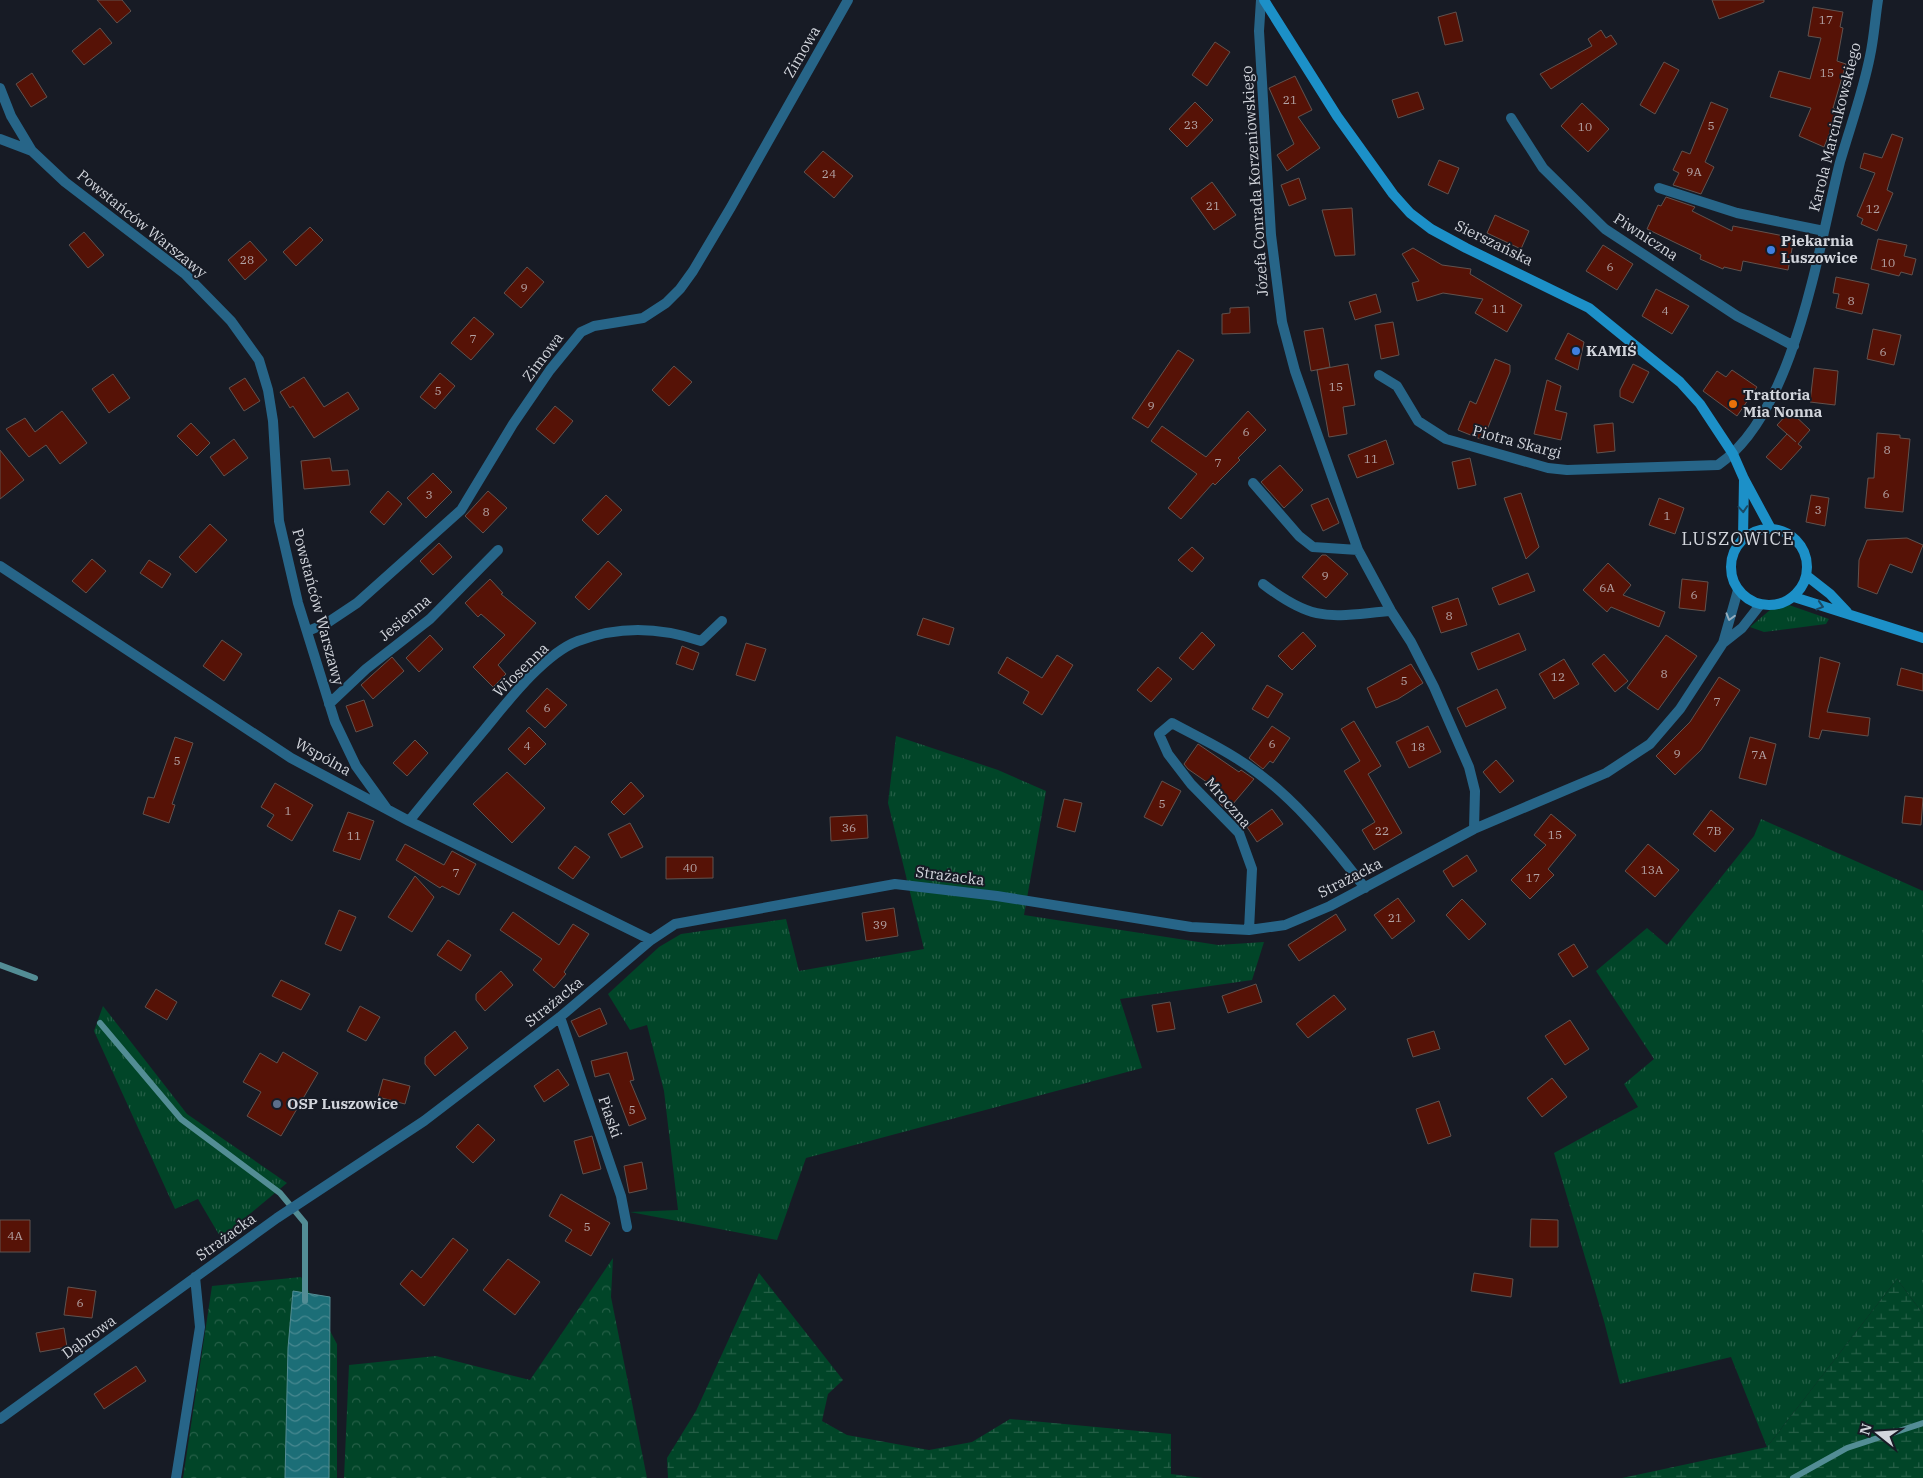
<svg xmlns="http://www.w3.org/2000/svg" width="1923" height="1478" font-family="'IBM Plex Serif',serif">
	<defs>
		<pattern id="grass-tufts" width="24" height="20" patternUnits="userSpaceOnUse" patternTransform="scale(1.25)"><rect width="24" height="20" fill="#014528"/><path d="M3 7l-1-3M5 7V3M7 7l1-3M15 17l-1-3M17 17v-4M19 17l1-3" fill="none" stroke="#255f47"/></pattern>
		<pattern id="forest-crowns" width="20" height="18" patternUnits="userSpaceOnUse" patternTransform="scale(1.25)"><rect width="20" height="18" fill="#014528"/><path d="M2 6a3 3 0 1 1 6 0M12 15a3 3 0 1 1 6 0" fill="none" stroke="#255f47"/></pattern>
		<pattern id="wetland-marsh" width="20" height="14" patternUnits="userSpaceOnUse" patternTransform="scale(1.25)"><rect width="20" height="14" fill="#014528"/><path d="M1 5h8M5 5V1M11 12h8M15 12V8" fill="none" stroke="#255f47"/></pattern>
		<pattern id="water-waves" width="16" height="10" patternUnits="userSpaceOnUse" patternTransform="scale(1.25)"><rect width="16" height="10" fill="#1c6e77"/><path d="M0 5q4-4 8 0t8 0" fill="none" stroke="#478890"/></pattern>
	</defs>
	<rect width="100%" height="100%" fill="#171b25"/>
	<!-- grass -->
	<path fill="url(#grass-tufts)" d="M1789,605L1829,619L1826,624L1764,632L1750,627L1770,610Z
		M896,736L998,770L1046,791L1024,915L1218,945L1264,942L1252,980L1120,999L1142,1068L806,1158L777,1240L630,1212L678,1210L664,1091L647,1025L630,1030L608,994L659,947L681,934L786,919L799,971L924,949L888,803Z
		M1761,819L1923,891V1314L1897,1279L1767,1447L1731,1357L1620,1384L1604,1321L1554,1153L1638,1107L1624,1084L1654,1059L1596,971L1647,928L1667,945L1754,836Z
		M103,1006L187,1114L287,1183L221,1238L198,1199L175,1209L94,1031Z"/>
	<!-- forest -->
	<path fill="url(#forest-crowns)" d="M613,1258L611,1297L647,1478H344L349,1365L436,1356L530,1380Z
		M301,1277L337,1344V1478H183L212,1286Z"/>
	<!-- wetland -->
	<path fill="url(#wetland-marsh)" d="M759,1273L843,1380L828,1394L822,1421L847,1435L929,1450L972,1442L1010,1419L1171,1434V1474L1203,1478H668L667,1458L696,1411Z
		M1897,1279L1923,1314V1478H1622L1767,1447Z"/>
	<!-- water -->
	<path fill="url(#water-waves)" stroke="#538d95" d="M293,1291L330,1297L329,1478H285L288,1348Z"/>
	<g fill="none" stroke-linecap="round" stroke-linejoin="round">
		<!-- stream -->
		<path stroke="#538d95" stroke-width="6" d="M0,965L35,978
			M100,1023L181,1119L280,1193L305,1223V1301
			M1793,1478L1847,1448L1923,1423"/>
	</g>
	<!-- building -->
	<path fill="#561206" stroke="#61524e" d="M97,0H122L131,11L117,23Z
		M1712,0H1764V2L1719,19Z
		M1813,7L1843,12L1840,27L1843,28L1837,61L1846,64L1833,108L1839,110L1824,147L1799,136L1811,108L1770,97L1779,71L1810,79L1821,38L1808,36Z
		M1456,12L1463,41L1445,45L1438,17Z
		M100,28L112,43L84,65L72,51Z
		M1601,30L1606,38L1611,35L1617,44L1551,89L1540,74L1592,46L1588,39Z
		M1215,42L1230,52L1207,86L1192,75Z
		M1664,62L1679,70L1655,114L1640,105Z
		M32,73L47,97L31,107L16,84Z
		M1295,76L1312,110L1298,117L1320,148L1287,171L1277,155L1294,144L1269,88Z
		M1418,92L1424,109L1398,118L1392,100Z
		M1195,102L1213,120L1187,147L1169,129Z
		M1711,102L1728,109L1705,162L1714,167L1701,194L1673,185L1679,173L1673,170L1682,151L1690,154Z
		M1582,103L1609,129L1588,152L1561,126Z
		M1892,134L1903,138L1887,190L1893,193L1877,231L1861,224L1863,219L1857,216L1875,173L1860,168L1864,153L1882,158Z
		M823,151L853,176L834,198L804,172Z
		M1439,160L1459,168L1448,194L1428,185Z
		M1299,178L1306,199L1289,206L1281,185Z
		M1212,182L1236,215L1214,230L1191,198Z
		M1666,197L1695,207L1692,211L1732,231L1733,226L1794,238L1788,270L1743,261L1741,271L1724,267L1723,269L1700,259L1701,255L1647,229L1658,205L1661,206Z
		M1352,208L1355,255L1335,256L1322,210Z
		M1495,215L1529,231L1521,249L1487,233Z
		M310,227L323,240L296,266L283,252Z
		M84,232L104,255L88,268L69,245Z
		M1878,239L1907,245L1904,256L1916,259L1912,275L1901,272L1899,276L1871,269Z
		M250,241L267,260L245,280L228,260Z
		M1603,245L1633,264L1617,290L1586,271Z
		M1413,248L1442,265L1471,269L1470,274L1522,305L1507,332L1475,313L1483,299L1443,293L1417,301L1412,283L1419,281L1402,254Z
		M527,267L544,282L521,308L504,293Z
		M1836,277L1869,284L1862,314L1836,308L1839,294L1833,293Z
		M1656,289L1689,306L1672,334L1642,316Z
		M1376,294L1381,312L1355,320L1349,302Z
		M1249,307L1250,333L1222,334V314L1230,313V308Z
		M474,317L494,334L471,360L451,343Z
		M1393,322L1399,355L1381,359L1375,325Z
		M1323,328L1330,367L1311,371L1304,331Z
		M1873,329L1901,335L1894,365L1867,359Z
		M1568,333L1584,342L1578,370L1555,359Z
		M1178,350L1194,360L1148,428L1132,418Z
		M1495,359L1510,365V372L1483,440L1458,430L1470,401L1476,404Z
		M1348,364L1355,405L1343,407L1347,434L1329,437L1317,370Z
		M1633,364L1649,372L1633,403L1620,397V390Z
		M674,366L692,382L669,406L652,390Z
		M1814,368L1838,371L1835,405L1810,402Z
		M1732,370L1757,387L1737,416L1703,391L1717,371L1726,377Z
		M440,373L455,386L435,409L420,397Z
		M113,374L130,398L109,413L92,389Z
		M304,377L324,407L348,392L359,409L314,438L293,406L290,408L280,392Z
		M245,378L260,401L244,411L229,388Z
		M1547,380L1561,386L1555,410L1567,413L1561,440L1534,434Z
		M555,406L573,421L554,444L536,429Z
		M62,411L87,443L60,464L46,445L29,457L6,429L25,418L35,432Z
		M1248,411L1266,430L1238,458L1240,460L1215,485L1213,483L1181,519L1168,508L1197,474L1151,441L1162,426L1206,457Z
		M1790,411L1810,430L1798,444L1802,447L1781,470L1766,457L1787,434L1796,442L1777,425Z
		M191,423L210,443L197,456L177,436Z
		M1613,423L1615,451L1597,453L1594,425Z
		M1877,433L1900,435V438L1910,439L1903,512L1865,508L1868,478H1874Z
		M234,439L248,458L224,476L210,457Z
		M1386,440L1394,464L1357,478L1348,455Z
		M0,450L24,480L0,499Z
		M330,458L332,471L348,470L350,485L304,489L301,461Z
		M1470,458L1476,485L1458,489L1452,462Z
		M1280,465L1303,490L1284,508L1261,482Z
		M433,473L452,492L426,518L407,498Z
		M388,491L402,504L384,525L370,512Z
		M488,491L507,508L483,533L465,516Z
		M1521,493L1539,547L1526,559L1504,498Z
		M606,495L622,510L598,535L582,520Z
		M1811,495L1829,498L1825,526L1806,522Z
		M1328,498L1339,523L1323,531L1311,505Z
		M1659,498L1684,508L1675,534L1649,525Z
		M210,524L227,540L196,573L179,557Z
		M1907,538L1923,545L1912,573L1890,564L1877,594L1858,587L1859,560L1867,540Z
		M439,543L452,557L433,575L420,561Z
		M1192,547L1204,558L1192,572L1178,560Z
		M1322,555H1326L1348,574L1326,598L1302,577Z
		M92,559L106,571L86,593L72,581Z
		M149,560L171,574L162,588L140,573Z
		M608,561L622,574L589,610L575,597Z
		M1608,563L1631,585L1623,595L1665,612L1659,627L1611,607L1607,612L1583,590Z
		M1528,573L1535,591L1499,605L1492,588Z
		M490,579L503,593L501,594L536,623L498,665L506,674L493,687L473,667L505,635L481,614L478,617L465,603Z
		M1682,579L1708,582L1705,611L1679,608Z
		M1458,598L1467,625L1441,633L1432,607Z
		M923,618L954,628L949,645L917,635Z
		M1202,632L1215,645L1193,670L1179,658Z
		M1303,632L1316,646L1292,670L1278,656Z
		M1519,633L1526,650L1478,670L1471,653Z
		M430,635L443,649L419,672L406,658Z
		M1666,635L1697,656L1658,710L1627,688Z
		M222,640L242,654L224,681L203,666Z
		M746,643L766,649L755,681L736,675Z
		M682,646L699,653L693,670L676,664Z
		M1604,654L1628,681L1615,692L1592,664Z
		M1057,655L1073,665L1042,715L1023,703L1029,692L998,673L1007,657L1042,678Z
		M392,657L404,671L373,699L361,685Z
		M1820,657L1840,663L1827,712L1870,718L1868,736L1822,730L1819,739L1809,737Z
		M1564,659L1579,684L1554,699L1539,674Z
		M1411,664L1423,683L1398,699L1376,708L1367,688Z
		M1158,667L1172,679L1151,702L1137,690Z
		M1901,668L1923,674V691L1897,685Z
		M1719,677L1740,690L1701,750L1675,775L1656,756L1690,722Z
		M1267,685L1283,694L1268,718L1252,709Z
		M547,688L567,705L545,728L526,711Z
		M1497,689L1506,708L1466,727L1457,708Z
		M364,700L373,726L356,732L346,706Z
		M1354,721L1381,766L1368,774L1402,833L1374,850L1362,830L1375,822L1344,771L1360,761L1341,729Z
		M1272,726L1290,738L1273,763L1270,761L1263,769L1249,758Z
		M1428,726L1441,752L1409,768L1396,742Z
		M529,727L546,744L525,765L508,749Z
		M175,737L193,743L172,804L175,805L169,823L143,814L148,797L154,798Z
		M1750,737L1776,744L1766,785L1739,778Z
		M415,740L428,753L407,776L393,763Z
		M1198,744L1239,772L1241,770L1254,779L1227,811L1218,802L1224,794L1188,769L1184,764Z
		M1496,760L1514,781L1500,793L1483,772Z
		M507,772L545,808L512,843L473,804Z
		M1162,781L1181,791L1162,826L1144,817Z
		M631,782L644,796L624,815L611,802Z
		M275,783L313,805L292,841L267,826L274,815L261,807Z
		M1905,796L1923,798L1921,825L1902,823Z
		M1064,799L1082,803L1075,832L1057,827Z
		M1272,809L1283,824L1257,842L1247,827Z
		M1711,810L1734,829L1715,852L1693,834Z
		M348,812L374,821L360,860L333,851Z
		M1551,814L1576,835L1548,869L1554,875L1530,899L1511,880L1546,845L1534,835Z
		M867,815L868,838L831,841L830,817Z
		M630,823L643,847L621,858L608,834Z
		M405,844L444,865L452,851L476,864L459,895L442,886L440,888L396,860Z
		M1648,844L1679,870L1655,897L1625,871Z
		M575,846L590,857L573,879L558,868Z
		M1467,855L1477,871L1453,887L1443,871Z
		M666,857H713V878L666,879Z
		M415,876L434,897L412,932L388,917Z
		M1398,898L1415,921L1392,939L1374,915Z
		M1462,899L1486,924L1469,940L1446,915Z
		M894,908L898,936L866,941L862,913Z
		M339,910L356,917L341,951L325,944Z
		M513,912L559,945L573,924L589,934L564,972L566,974L554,988L533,970L542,959L500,930Z
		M1336,914L1346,930L1299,961L1288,945Z
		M448,940L471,955L461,971L437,955Z
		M1574,944L1588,967L1573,977L1558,954Z
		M501,971L513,985L485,1011L476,1000V994Z
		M281,980L310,994L301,1010L272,996Z
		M1256,984L1262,1002L1228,1013L1222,996Z
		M156,989L177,1002L167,1020L145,1007Z
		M1334,995L1346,1009L1308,1038L1296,1024Z
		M1170,1002L1175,1029L1157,1032L1152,1005Z
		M360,1006L380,1017L366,1041L347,1031Z
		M600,1008L607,1024L579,1037L571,1021Z
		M1570,1020L1589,1049L1565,1065L1545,1036Z
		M455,1031L468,1048L435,1076L425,1064V1057Z
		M1434,1031L1440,1049L1413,1057L1407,1039Z
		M283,1052L318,1073L281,1136L247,1116L261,1092L243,1082L260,1053L277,1063Z
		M627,1052L634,1080L630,1081L646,1119L629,1126L609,1073L595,1077L591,1061Z
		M558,1069L569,1085L544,1102L534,1086Z
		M1552,1078L1567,1097L1542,1117L1527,1098Z
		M383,1079L410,1086L405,1104L378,1097Z
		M1439,1101L1451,1136L1428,1144L1416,1109Z
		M478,1124L495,1140L473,1163L456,1147Z
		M592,1136L601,1169L583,1174L574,1141Z
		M642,1162L647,1189L629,1193L624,1166Z
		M561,1194L610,1223L591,1256L565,1241L572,1230L549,1216Z
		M1531,1219L1558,1220V1247H1530Z
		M0,1220H30V1252H0Z
		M453,1238L468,1250L424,1306L400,1284L412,1270L421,1278Z
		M508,1259L540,1282L515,1315L483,1290Z
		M1474,1273L1513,1279L1511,1297L1471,1291Z
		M68,1287L96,1291L92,1318L64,1315Z
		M64,1328L67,1347L40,1352L36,1333Z
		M136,1366L146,1381L104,1409L94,1394Z"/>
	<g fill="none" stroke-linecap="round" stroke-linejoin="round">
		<!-- street -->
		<path stroke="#276588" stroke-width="10" d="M1261,0L1259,31L1271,235L1282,322L1295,371L1358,550L1391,611L1411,642L1434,687L1469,767L1475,791L1474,829
			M0,88L11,116L32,151L65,182L185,274L231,321L259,360L268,390L273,421L279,521L298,603L335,722L356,766L387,809
			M1511,118L1543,168L1605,229L1737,316L1794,346
			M0,139L32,151
			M1659,188L1737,213L1824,231
			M1379,375L1397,386L1418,421L1446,439L1548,468L1567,470L1718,465C1795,413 1818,249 1840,162C1850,127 1863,92 1870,56C1874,38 1875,19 1878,0
			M1253,483L1299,536L1313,547L1358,550
			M0,566L291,758L409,821L651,940
			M1263,584C1315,624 1330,616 1391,611
			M308,631L327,623L357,603L461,510L513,424L550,370L581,332L594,326L643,318L666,303L680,289L693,271L731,207L848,0
			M1723,643L1738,590
			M329,704L366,669L430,619L498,550
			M409,821C434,790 459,760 485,729C508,701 544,654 578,641C620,625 660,627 701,641L722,621
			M1249,930L1252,869L1239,833L1191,784L1168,754L1159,734L1172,723C1194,735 1218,746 1239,760C1290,792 1329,841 1365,888
			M560,1017L621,1196L627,1227
			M0,1419L277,1218L424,1121L560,1017L651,940L675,924L895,884L997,896L1191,927L1249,930L1285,925L1330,906L1474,829L1606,773L1650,744L1680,709L1723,643L1742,628L1760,605
			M176,1478L200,1327L195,1277"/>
		<!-- secondary -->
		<path stroke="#1c90c8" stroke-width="10" d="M1264,0L1337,116L1393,194L1410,213L1431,229L1466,248L1589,308L1680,382L1700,404L1733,454L1744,479L1771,529
			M1731 567a38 38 0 1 1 76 0a38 38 0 1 1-76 0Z
			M1743,538L1744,479
			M1807,576L1830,594L1847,612
			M1794,597L1923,638"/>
	</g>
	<!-- one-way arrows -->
	<defs><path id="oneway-chevron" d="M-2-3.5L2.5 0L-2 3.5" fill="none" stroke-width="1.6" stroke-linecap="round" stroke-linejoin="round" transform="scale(1.25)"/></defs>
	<g stroke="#194a66">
		<use href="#oneway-chevron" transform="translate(1743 509) rotate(86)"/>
		<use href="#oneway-chevron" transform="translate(1820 606) rotate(17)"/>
	</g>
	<use stroke="#96aebf" href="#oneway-chevron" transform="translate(1730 617) rotate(106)"/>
	<!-- markers -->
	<g fill="#3f7fe0" stroke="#171b25" stroke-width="2">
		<circle cx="1771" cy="250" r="5"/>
		<circle cx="1576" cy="351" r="5"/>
	</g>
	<circle fill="#e8710a" stroke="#171b25" stroke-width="2" cx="1733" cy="404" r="5"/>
	<circle fill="#5c6f8a" stroke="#171b25" stroke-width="2" cx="277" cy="1104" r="5"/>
	<g text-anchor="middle" stroke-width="4" stroke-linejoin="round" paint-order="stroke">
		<!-- number labels -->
		<g font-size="12" fill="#b3a4a6">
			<text x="1826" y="24">17</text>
			<text x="1827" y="77">15</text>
			<text x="1290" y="104">21</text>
			<text x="1191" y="129">23</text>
			<text x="1711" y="130">5</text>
			<text x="1585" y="131">10</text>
			<text x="1694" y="176">9A</text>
			<text x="829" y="178">24</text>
			<text x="1213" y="210">21</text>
			<text x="1873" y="213">12</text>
			<text x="247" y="264">28</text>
			<text x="1888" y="267">10</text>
			<text x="1610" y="271">6</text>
			<text x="524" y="292">9</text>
			<text x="1851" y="305">8</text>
			<text x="1499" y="313">11</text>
			<text x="1665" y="315">4</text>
			<text x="473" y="343">7</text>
			<text x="1883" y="356">6</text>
			<text x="1336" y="391">15</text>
			<text x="438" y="395">5</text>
			<text x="1151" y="410">9</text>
			<text x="1246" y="436">6</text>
			<text x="1887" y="454">8</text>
			<text x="1371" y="463">11</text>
			<text x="1218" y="467">7</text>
			<text x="1886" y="498">6</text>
			<text x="429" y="499">3</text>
			<text x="1818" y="514">3</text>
			<text x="486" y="516">8</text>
			<text x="1667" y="520">1</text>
			<text x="1325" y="580">9</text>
			<text x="1607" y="592">6A</text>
			<text x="1694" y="599">6</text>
			<text x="1449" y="620">8</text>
			<text x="1664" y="678">8</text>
			<text x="1558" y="681">12</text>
			<text x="1404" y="685">5</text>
			<text x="1717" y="706">7</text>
			<text x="547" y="712">6</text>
			<text x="1272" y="748">6</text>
			<text x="527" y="750">4</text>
			<text x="1418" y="751">18</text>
			<text x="1677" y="758">9</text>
			<text x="1759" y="759">7A</text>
			<text x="177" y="765">5</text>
			<text x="1162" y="808">5</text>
			<text x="288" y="815">1</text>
			<text x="849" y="832">36</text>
			<text x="1382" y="835">22</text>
			<text x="1714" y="835">7B</text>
			<text x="1555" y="839">15</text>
			<text x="354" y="840">11</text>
			<text x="690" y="872">40</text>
			<text x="1652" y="874">13A</text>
			<text x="456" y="877">7</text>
			<text x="1533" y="882">17</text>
			<text x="1395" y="922">21</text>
			<text x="880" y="929">39</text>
			<text x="632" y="1114">5</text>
			<text x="587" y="1231">5</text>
			<text x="15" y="1240">4A</text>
			<text x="80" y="1307">6</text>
		</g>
		<!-- street labels -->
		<g font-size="15" fill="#d2d5dc" stroke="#171b25">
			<text transform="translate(802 52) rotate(-60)" y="5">Zimowa</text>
			<text transform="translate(1835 127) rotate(-76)" y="5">Karola Marcinkowskiego</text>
			<text transform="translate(1255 181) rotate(-94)" y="5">Józefa Conrada Korzeniowskiego</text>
			<text transform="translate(142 224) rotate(39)" y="5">Powstańców Warszawy</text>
			<text transform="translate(1646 237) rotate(33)" y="5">Piwniczna</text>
			<text transform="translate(1494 243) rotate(26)" y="5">Sierszańska</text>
			<text transform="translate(543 357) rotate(-53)" y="5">Zimowa</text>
			<text transform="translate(1517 442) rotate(15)" y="5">Piotra Skargi</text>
			<text transform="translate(318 607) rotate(75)" y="5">Powstańców Warszawy</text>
			<text transform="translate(405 618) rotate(-40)" y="5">Jesienna</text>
			<text transform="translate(521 670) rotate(-44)" y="5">Wiosenna</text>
			<text transform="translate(323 757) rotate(29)" y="5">Wspólna</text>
			<text transform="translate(1228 803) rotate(49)" y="5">Mroczna</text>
			<text transform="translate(950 876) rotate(7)" y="5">Strażacka</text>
			<text transform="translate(1350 878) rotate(-27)" y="5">Strażacka</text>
			<text transform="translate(554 1002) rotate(-39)" y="5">Strażacka</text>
			<text transform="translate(610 1117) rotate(71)" y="5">Piaski</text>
			<text transform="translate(226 1237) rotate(-36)" y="5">Strażacka</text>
			<text transform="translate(89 1337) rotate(-36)" y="5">Dąbrowa</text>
		</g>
		<!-- poi labels -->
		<g font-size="15" font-weight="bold" fill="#d2d5dc" stroke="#171b25" text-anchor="start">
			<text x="1781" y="246">Piekarnia<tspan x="1781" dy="17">Luszowice</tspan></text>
			<text x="1586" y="356">KAMIŚ</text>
			<text x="1743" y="400">Trattoria<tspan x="1743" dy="17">Mia Nonna</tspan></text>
			<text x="287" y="1109">OSP Luszowice</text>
		</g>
		<!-- quarter labels -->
		<g font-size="18" letter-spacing="1" fill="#d2d5dc" stroke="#171b25">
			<text x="1738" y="545">LUSZOWICE</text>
		</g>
	</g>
	<!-- north arrow -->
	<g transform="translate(1878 1433) rotate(287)" stroke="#171b25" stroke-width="4" paint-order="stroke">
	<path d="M0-4L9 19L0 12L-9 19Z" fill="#d2d5dc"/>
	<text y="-8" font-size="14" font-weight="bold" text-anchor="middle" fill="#d2d5dc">N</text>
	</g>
</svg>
